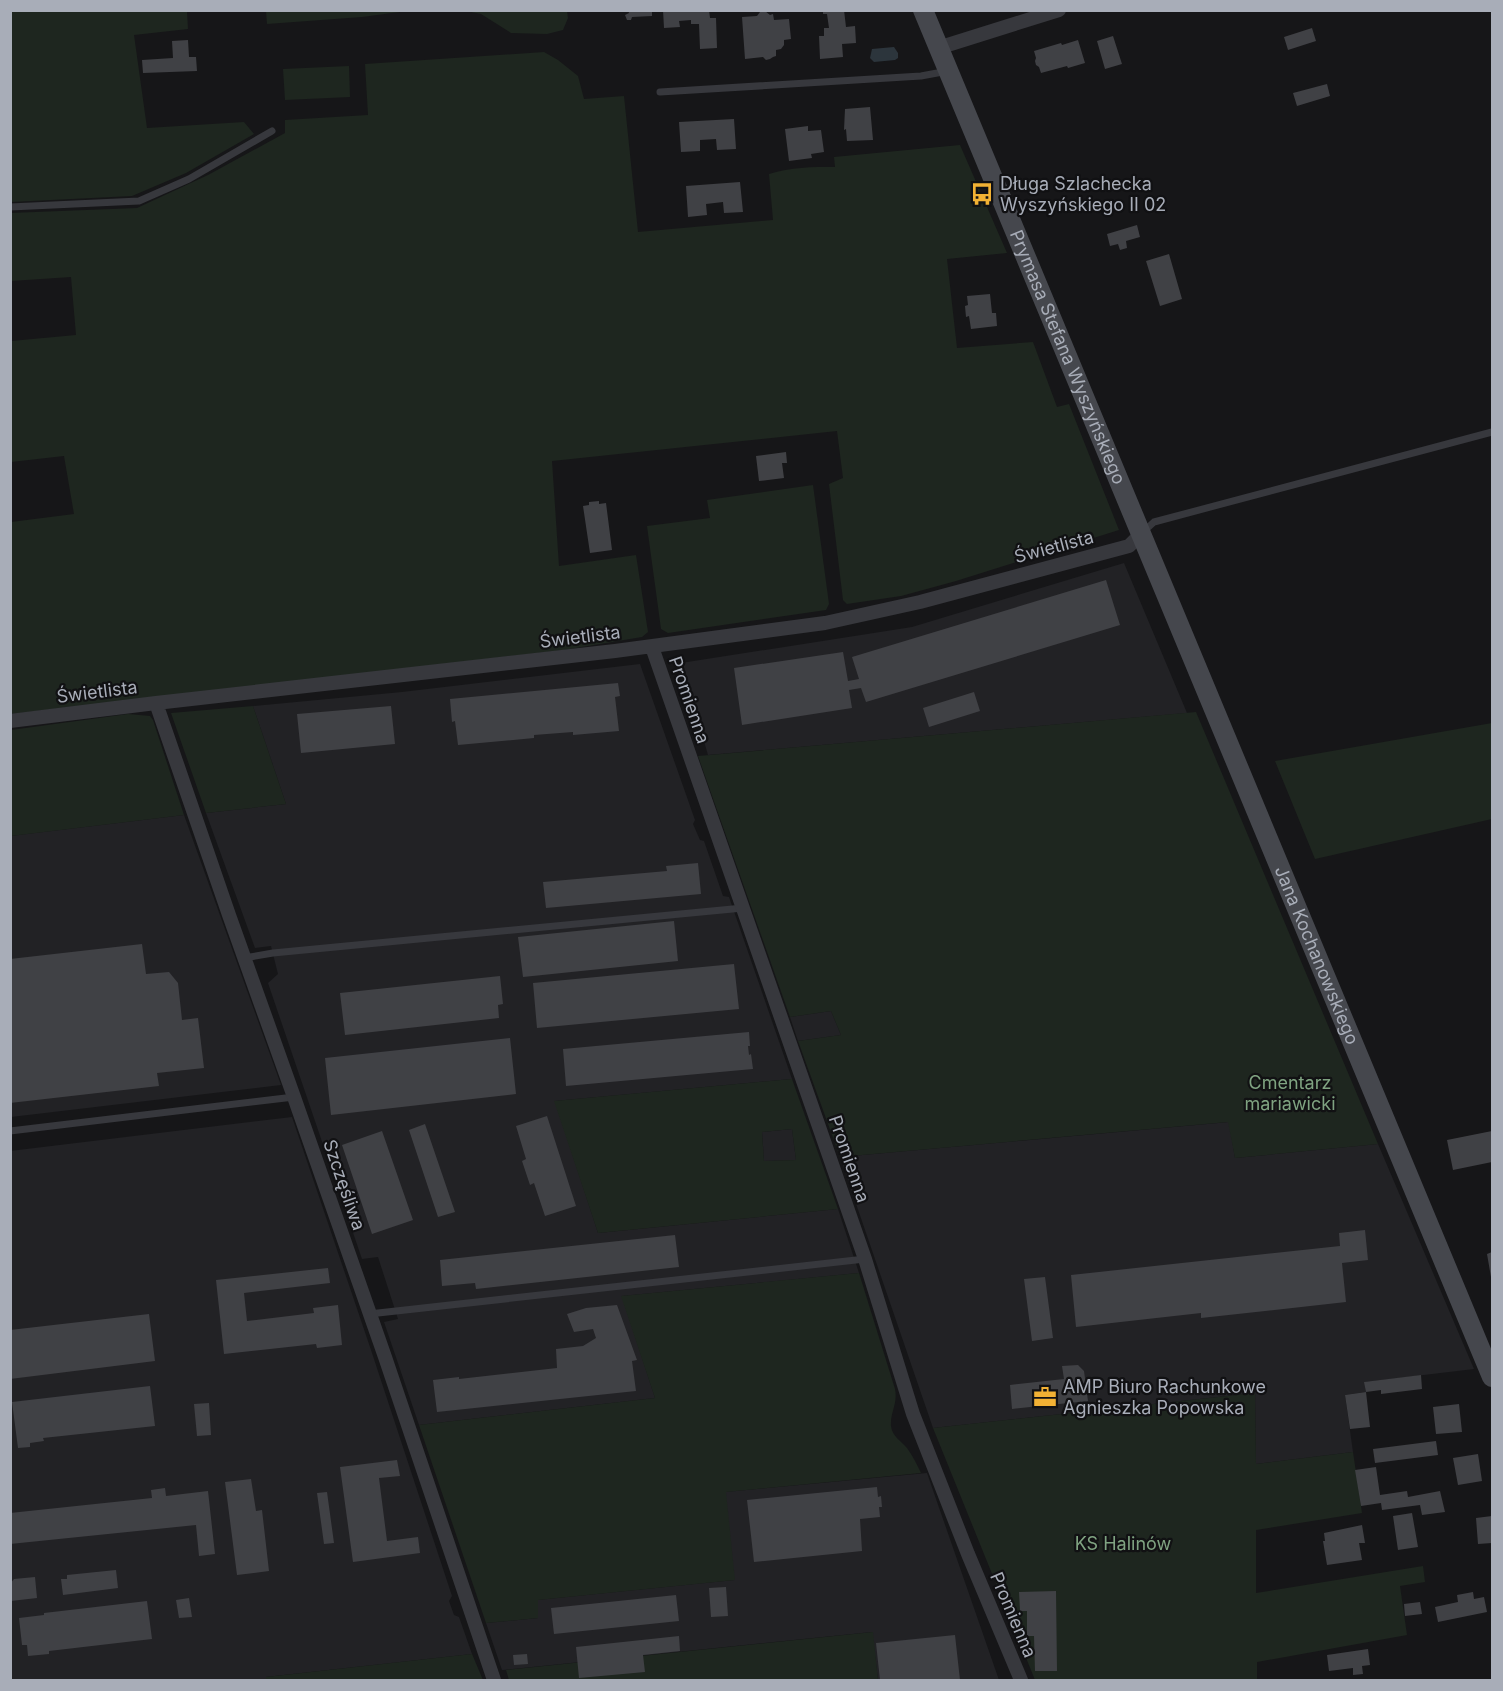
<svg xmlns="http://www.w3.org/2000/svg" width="1503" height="1691" font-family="Inter,sans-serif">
	<rect width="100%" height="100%" fill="#161618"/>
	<!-- built -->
	<path fill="#222225" d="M1124,563L1187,713L708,755L681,663L912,627Z
		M640,664L695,820L693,824L700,840L704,841L723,896L729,897L792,1079L555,1101L598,1233L838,1209L859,1273L622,1296L655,1398L419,1425L384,1322L398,1319L378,1257L362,1259L268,983L278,974L271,946L255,948L206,813L286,804L253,706L402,692Z
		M184,815L281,1085L11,1117L10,836Z
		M831,1011L841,1035L798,1041L790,1017Z
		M292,1117L371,1350L452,1596L449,1601L454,1615L459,1617L472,1654L266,1677V1680H11L10,1151Z
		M1229,1122L1235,1158L1378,1144L1474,1369L1365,1382L1366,1392L1345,1395L1353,1452L1256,1464L1255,1393L933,1428L840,1157Z
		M792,1129L796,1160L764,1161L762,1132Z
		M927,1473L999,1680H878L872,1632L502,1670L486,1623L538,1618L537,1600L734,1580L725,1492Z"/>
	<!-- green -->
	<path fill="#1e261f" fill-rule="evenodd" d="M10,11H187L188,29L134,35L147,128L244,122L254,134L186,173L132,196L11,202Z
		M266,11V10L407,11L362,17L267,24Z
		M466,11H567L568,18L563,30L547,34L511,33L481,14Z
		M544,52L558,60L578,76L584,99L624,96L638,232L773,220L769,174C791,167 812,167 835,167L834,157L960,145L1007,253L947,259L957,348L1033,342L1057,407L1069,404L1119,530L956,581L901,596L847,604L843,600L829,484L843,478L837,431L552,461L559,566L636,555L648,632L642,637L564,650L11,714V522L74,514L64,456L11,462V341L76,335L71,277L11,281L10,213L137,208L208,175L285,133V120L368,115L365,64Z
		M349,66L350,97L285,100L283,69Z
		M813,485L829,604L826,610L668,633L661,629L647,526L710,518L707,500Z
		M253,706L286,804L206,813L171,713Z
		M1196,712L1378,1144L1235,1158L1228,1122L840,1157L798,1041L841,1035L831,1011L790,1017L698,756Z
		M128,714L150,716L153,720L184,815L11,836V730Z
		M1492,723V819L1315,859L1275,761Z
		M792,1079L838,1209L598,1233L554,1101ZM792,1129L796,1160L764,1161L762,1132Z
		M859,1273L895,1389C898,1404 890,1412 891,1426C892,1436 901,1441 907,1448C913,1456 917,1465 921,1473L726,1492L735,1580L538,1600V1618L486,1623L419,1425L655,1398L621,1296Z
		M1255,1393L1256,1464L1353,1452L1362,1513L1256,1530V1593L1423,1566L1425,1582L1400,1586L1407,1635L1257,1662V1680H1035L933,1428Z
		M873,1632L878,1680H509L506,1670Z
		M472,1654L483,1680H266V1677Z"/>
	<!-- water -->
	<path fill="#2c353c" d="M894,47L898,53V58L895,60L874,62L870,58L872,49Z"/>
	<!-- building -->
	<path fill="#404145" d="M628,10H652V16L632,17L631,20H627L625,15L629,13Z
		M663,10H709L710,18H716L717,48L700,49L699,24H691V20L679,21L680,27L664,28Z
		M823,10H844L846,27L855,26L856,43L842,44L843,57L820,59L819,36H824V28H829L827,14H823Z
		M765,11L770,15L773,14L774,20L789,19L791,39L784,40V45L781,49L776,50V56L773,57L770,59L766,60L763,57L745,59L742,17L757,16L760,12Z
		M1312,28L1316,41L1288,50L1284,37Z
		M1113,36L1122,64L1105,69L1097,41Z
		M188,40L189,57H196L197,71L143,73L142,60L173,58L172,41Z
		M1078,40L1085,63L1068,68L1067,66L1041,73L1039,67L1036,65L1035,61L1036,58L1034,51L1061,43L1062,45Z
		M1327,84L1330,96L1297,106L1293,93Z
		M870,107L873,140L847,141L846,129L844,130L845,109Z
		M734,119L736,149L717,150L716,139L700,140V151L681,152L679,122Z
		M808,126V131L821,130L824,152L811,154L812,158L789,161L785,129Z
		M740,182L743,212L724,213L723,202L706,204L707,215L688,217L686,186Z
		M1137,225L1140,237L1126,241L1127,248L1120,250L1118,244L1110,246L1107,234Z
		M1169,254L1182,299L1160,306L1146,261Z
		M990,294L992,313H996L997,326L971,329L969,316L966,317L965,306L968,305L967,296Z
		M786,452L787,463H782L784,478L759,481L756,456Z
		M599,501V504L606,503L612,550L590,553L583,506L589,505V502Z
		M1106,580L1120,625L866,702L861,688L849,690L852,708L742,725L734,668L843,652L848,681L859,679L852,657Z
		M618,683L620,696L615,697L619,731L573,735V732L534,735V738L458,745L455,721L452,722L450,699Z
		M974,692L980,711L929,727L923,708Z
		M391,706L395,744L301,753L297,714Z
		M698,863L701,894L546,908L543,882L667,871L666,866Z
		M674,921L678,961L523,977L518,937Z
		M142,944L146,974L169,972L178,983L182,1020L198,1018L204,1068L157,1073L159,1086L10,1103V959Z
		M734,964L739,1009L537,1028L533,983Z
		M500,976L503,1004L498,1005L499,1018L345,1035L340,993Z
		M749,1032L750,1046H748L749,1055L751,1054L753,1069L566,1086L563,1049Z
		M510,1038L516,1094L331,1115L325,1058Z
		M547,1116L576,1206L545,1216L534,1183L530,1185L522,1161L526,1159L516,1126Z
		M425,1124L455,1212L438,1217L409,1130Z
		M382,1131L413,1220L372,1234L342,1145Z
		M1492,1131V1162L1453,1170L1447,1140Z
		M1365,1230L1368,1260L1342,1263L1346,1302L1201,1318V1313L1076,1327L1071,1275L1340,1246L1339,1233Z
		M675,1235L679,1267L476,1289L475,1283L442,1286L440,1260Z
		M1492,1252V1277H1491L1487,1254Z
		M328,1268L330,1283L244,1293L247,1321L314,1313L313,1308L338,1305L342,1345L317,1348L316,1344L224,1354L216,1280Z
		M1045,1277L1053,1338L1032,1341L1024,1279Z
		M617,1305L637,1360L632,1361L636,1391L437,1412L433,1380L459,1377V1379L557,1368L556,1349L583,1346L596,1338L593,1329L574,1332L567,1314L586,1308Z
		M149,1314L155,1361L10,1379V1330Z
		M1078,1365L1084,1371L1088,1401L1012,1409L1010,1385L1064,1379L1062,1366Z
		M1421,1375L1422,1389L1381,1394V1390L1366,1392L1364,1382Z
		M150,1386L155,1426L43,1438L44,1441L30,1443V1447L18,1448L12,1402Z
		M1366,1392L1370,1427L1350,1429L1345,1395Z
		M209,1403L211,1435L197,1436L194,1404Z
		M1459,1404L1462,1432L1436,1434L1433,1407Z
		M1436,1441L1438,1455L1375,1463L1373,1449Z
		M1478,1454L1482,1481L1458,1485L1453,1458Z
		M397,1460L400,1476L379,1478L387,1541L418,1537L420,1553L353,1562L340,1467Z
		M1376,1467L1380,1495L1407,1491L1408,1497L1440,1491L1445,1512L1422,1515L1420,1505L1382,1510L1381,1503L1361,1506L1355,1470Z
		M251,1479L256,1511L262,1510L269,1571L237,1575L225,1482Z
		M877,1487L878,1497L881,1496L882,1507H879L880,1517L860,1519L862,1551L754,1562L747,1500Z
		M165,1488L166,1496L208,1491L215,1554L199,1556L196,1525L10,1544V1513L152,1498L151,1490Z
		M327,1492L334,1543L324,1544L317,1493Z
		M1412,1513L1418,1547L1398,1550L1393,1516Z
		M1492,1516V1543L1478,1544L1476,1518Z
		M1362,1525L1365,1543H1359L1362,1560L1327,1565L1323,1541H1325L1324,1533Z
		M116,1570L118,1588L63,1595L61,1579H67V1575Z
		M35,1577L37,1598L11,1601L10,1584L14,1579Z
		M726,1587L728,1616L711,1617L709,1588Z
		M1056,1591L1057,1671H1035L1034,1636H1027V1611H1020L1019,1592Z
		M1473,1592L1474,1599L1484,1597L1487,1612L1438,1622L1435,1607L1458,1602L1457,1595Z
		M676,1595L679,1621L554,1634L551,1608Z
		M189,1598L192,1617L179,1618L176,1600Z
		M147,1601L152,1639L49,1651V1654L28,1656L27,1645H22L19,1618L44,1615V1613Z
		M1420,1602L1422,1614L1405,1616L1404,1604Z
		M955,1635L960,1680H880L876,1643Z
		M679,1636L680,1651L643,1655L645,1672L579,1678L576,1647Z
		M1368,1649L1370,1665L1362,1666L1363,1674L1353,1675V1668L1329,1671L1327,1655Z
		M527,1654L528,1664L514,1665L513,1655Z"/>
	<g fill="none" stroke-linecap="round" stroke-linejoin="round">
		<!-- lane -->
		<path stroke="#37383d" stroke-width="7" d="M660,92L921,76L948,71
			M10,207L139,201L189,179L272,131
			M1142,533L1154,522L1492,432
			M244,958L273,953L743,908
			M10,1131L294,1097
			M369,1314L865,1259"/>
		<!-- street -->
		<path stroke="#37383d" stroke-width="14" d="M938,48L1059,10
			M652,647L865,1259L913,1414L968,1554L1021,1680
			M156,703L229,915L294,1097L385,1357L494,1680
			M10,721L156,703L615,651L825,623L920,602L1129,546L1141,534"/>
		<!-- secondary -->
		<path stroke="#45474d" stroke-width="20" id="s1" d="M923,10L1492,1377"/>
	</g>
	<!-- icons -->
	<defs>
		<g id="bus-bare" transform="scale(1.8)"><path d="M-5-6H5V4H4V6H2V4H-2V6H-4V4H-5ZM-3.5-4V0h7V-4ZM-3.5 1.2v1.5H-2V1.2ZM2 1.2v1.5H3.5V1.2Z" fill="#f2b134" stroke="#111113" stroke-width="2.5" paint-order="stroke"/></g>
		<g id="office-bare" transform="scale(1.8)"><path d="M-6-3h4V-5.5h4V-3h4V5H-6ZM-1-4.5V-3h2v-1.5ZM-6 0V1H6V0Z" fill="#f2b134" stroke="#111113" stroke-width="2.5" paint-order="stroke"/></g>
	</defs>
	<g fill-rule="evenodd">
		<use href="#bus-bare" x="982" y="194"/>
		<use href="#office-bare" x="1045" y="1397"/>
	</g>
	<g text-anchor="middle" stroke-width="4.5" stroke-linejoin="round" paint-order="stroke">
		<!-- poi labels -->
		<g font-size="18" fill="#a8adb8" stroke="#111113" text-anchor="start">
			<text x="1000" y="190">Długa Szlachecka<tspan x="1000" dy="21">Wyszyńskiego II 02</tspan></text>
			<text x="1063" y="1393">AMP Biuro Rachunkowe<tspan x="1063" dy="21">Agnieszka Popowska</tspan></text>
		</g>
		<!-- street labels -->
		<g font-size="18" fill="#a8adb8" stroke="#111113">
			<text dy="6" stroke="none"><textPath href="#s1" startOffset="376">Prymasa Stefana Wyszyńskiego</textPath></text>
			<text transform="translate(1054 547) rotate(-15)" y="6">Świetlista</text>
			<text transform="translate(580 637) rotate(-7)" y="6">Świetlista</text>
			<text transform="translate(97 692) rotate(-7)" y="6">Świetlista</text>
			<text transform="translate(689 700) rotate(71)" y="6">Promienna</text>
			<text dy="6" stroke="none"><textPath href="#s1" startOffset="1024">Jana Kochanowskiego</textPath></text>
			<text transform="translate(849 1159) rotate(71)" y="6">Promienna</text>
			<text transform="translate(344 1185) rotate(71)" y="6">Szczęśliwa</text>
			<text transform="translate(1013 1615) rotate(67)" y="6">Promienna</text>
		</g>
		<!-- park labels -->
		<g font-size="18" fill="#7fa381" stroke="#111113">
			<text x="1290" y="1089">Cmentarz<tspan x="1290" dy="21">mariawicki</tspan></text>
			<text x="1123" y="1550">KS Halinów</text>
		</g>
	</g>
	<!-- border -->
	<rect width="1503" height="1691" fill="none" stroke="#a8adb8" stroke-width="24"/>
</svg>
